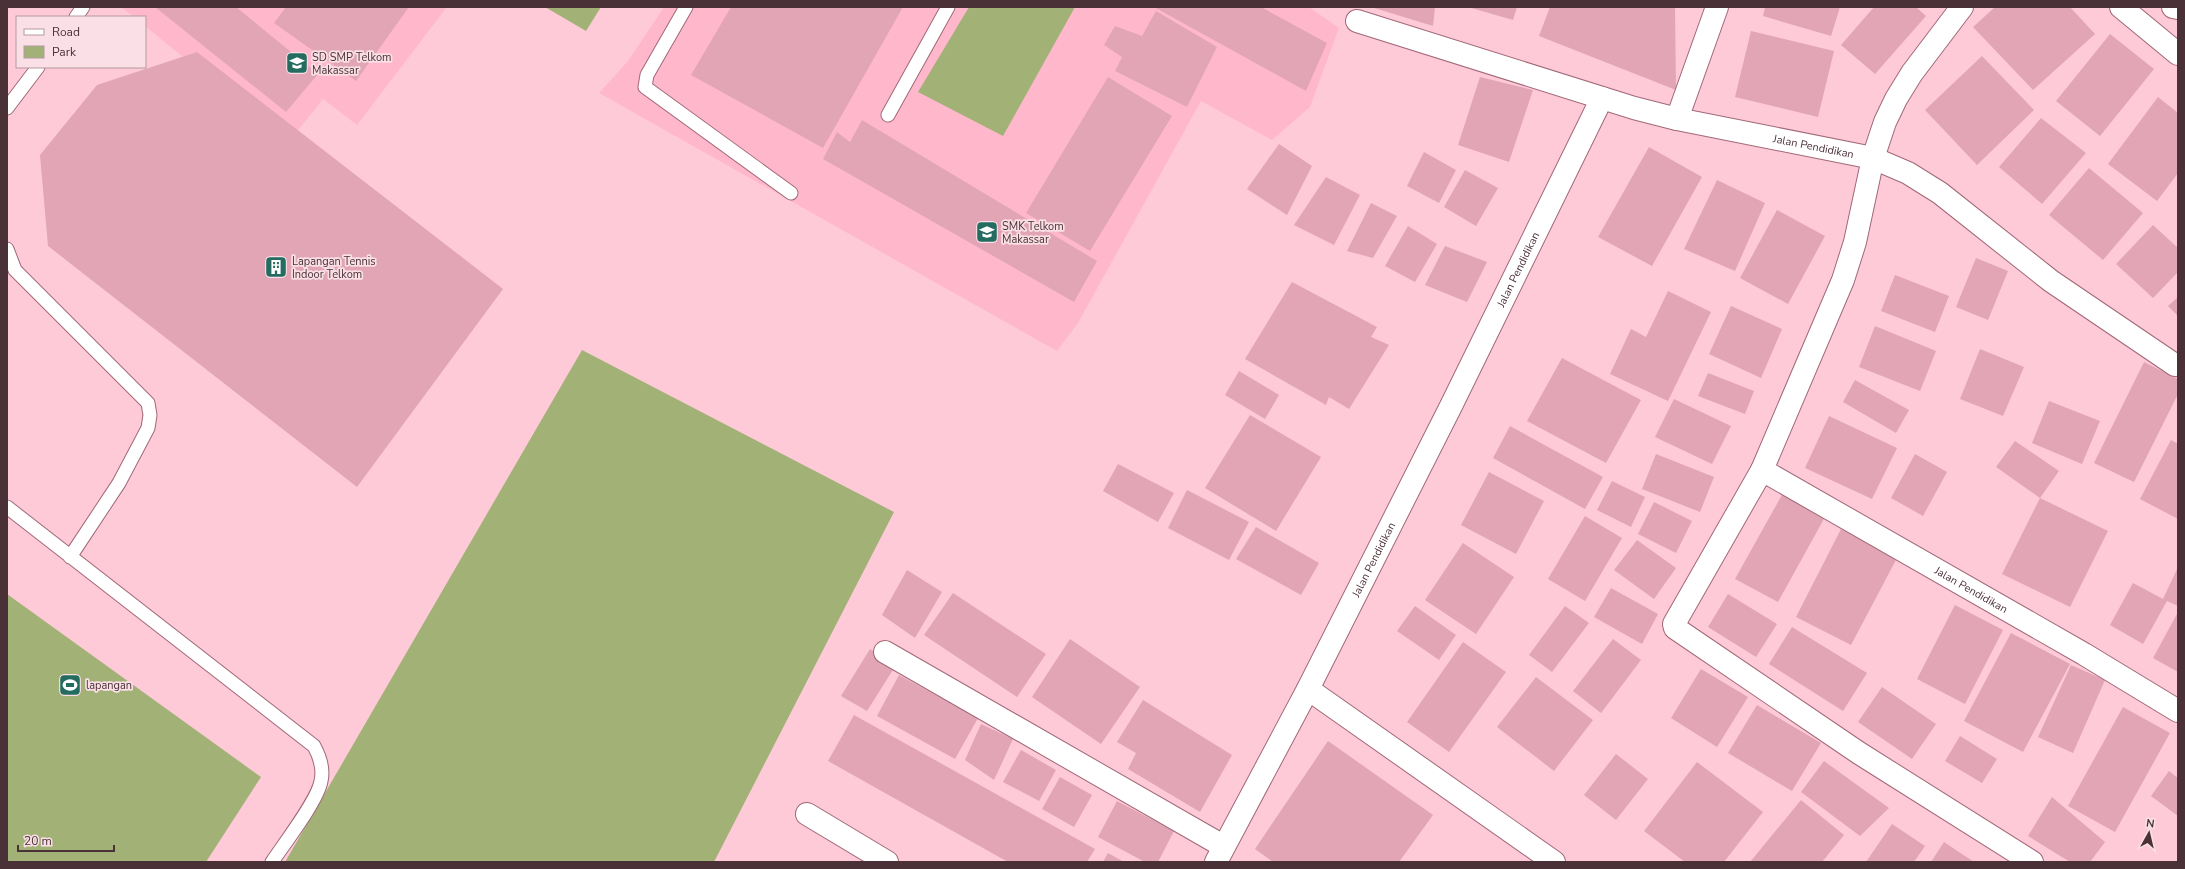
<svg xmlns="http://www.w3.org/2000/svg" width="2185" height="869" font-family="'Nunito Sans',sans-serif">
	<rect width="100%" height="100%" fill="#fecad8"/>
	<!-- built -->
	<path fill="#ffb8cb" d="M121,7H447L357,125L323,99L288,143L145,26V17H134Z
		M664,7H1309L1339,28L1310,107L1272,140L1201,101L1078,323L1057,351L599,93L628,61Z"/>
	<!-- green -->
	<path fill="#a2b277" d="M545,7H601L586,31Z
		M969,7H1075L1003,136L918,92Z
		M582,350L894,512L714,862H285Z
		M7,594L261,777L206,862H7Z"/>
	<!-- building -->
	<path fill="#e2a5b5" d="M155,7H236L318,74L286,112Z
		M286,7H409L356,81L274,23Z
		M731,7H903L823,148L691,75Z
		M1154,7H1261L1327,43L1306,91Z
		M1371,7H1435L1433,26Z
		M1468,7H1517L1513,20Z
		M1550,7H1675L1676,90L1539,36Z
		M1765,7H1840L1831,36L1763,16Z
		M1874,7H1916L1926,16L1875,74L1841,45Z
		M1995,7H2070L2095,34L2033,90L1973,27Z
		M1156,11L1217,47L1187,107L1115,71L1122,57L1104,45L1115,26L1142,36Z
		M1751,31L1834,51L1818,117L1735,97Z
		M2110,34L2154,69L2100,136L2056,101Z
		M197,52L503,289L357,487L48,246L40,155L97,85Z
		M1982,56L2034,110L1977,165L1925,110Z
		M1108,77L1172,116L1090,251L1026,213Z
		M1480,77L1533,90L1509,162L1458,145Z
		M2158,97L2178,113V173L2157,201L2108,164Z
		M2041,118L2086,153L2042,204L1999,167Z
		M862,120L1097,261L1074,302L823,159L837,132L850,142Z
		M1279,144L1312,166L1287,215L1247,189Z
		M1649,147L1702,177L1652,266L1598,237Z
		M1424,152L1456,170L1439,203L1407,186Z
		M2089,168L2143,213L2103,260L2049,215Z
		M1465,170L1498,188L1476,226L1444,207Z
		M1326,177L1360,195L1334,245L1294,225Z
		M1717,180L1765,203L1735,271L1684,249Z
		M1371,203L1397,216L1373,258L1347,251Z
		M1777,210L1825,236L1788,304L1740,278Z
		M2153,225L2178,248V272L2153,298L2116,264Z
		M1408,226L1437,244L1415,282L1385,266Z
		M1445,246L1487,262L1467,302L1425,285Z
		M1976,258L2008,271L1988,320L1956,307Z
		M1895,275L1949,296L1935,332L1881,311Z
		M1292,282L1377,327L1371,337L1389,345L1349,409L1329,397L1326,405L1245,359Z
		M1668,291L1711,312L1668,401L1610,374L1631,329L1646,337Z
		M2178,297V316L2168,306Z
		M1731,306L1782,329L1761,378L1709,354Z
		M1875,326L1936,351L1920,391L1859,367Z
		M1980,349L2024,367L2003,416L1960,399Z
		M1562,358L1641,400L1606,463L1527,421Z
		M2144,362L2178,379V394L2134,482L2094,463Z
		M1239,371L1279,395L1265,419L1225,395Z
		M1708,373L1754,391L1745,414L1698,396Z
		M1855,380L1909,410L1896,433L1843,402Z
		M1674,399L1731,426L1712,464L1655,437Z
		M2049,401L2100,421L2082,464L2032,443Z
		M1250,415L1321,457L1276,531L1205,488Z
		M1829,416L1897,448L1872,499L1805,468Z
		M1510,426L1603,477L1585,509L1493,458Z
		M2171,440L2178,444V519L2140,499Z
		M2015,441L2059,471L2040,498L2108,531L2070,607L2002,574L2040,498L1996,467Z
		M1656,454L1714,477L1700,512L1642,489Z
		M1915,454L1947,472L1923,516L1891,498Z
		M1118,464L1174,493L1158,522L1103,491Z
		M1489,472L1544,501L1516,554L1461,525Z
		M1612,481L1645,497L1631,527L1597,510Z
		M1187,490L1249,522L1229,560L1168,528Z
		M1783,493L1825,517L1778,602L1735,579Z
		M1654,502L1692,521L1676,553L1638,534Z
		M1585,516L1622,538L1585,601L1548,579Z
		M1256,527L1319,563L1301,595L1236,559Z
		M1841,529L1897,558L1851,645L1796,617Z
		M1637,540L1676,568L1654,599L1614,570Z
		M1463,543L1514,577L1476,634L1425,600Z
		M2178,567V606L2167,601L2143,644L2110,625L2133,583L2163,599Z
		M907,570L942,592L915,638L882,615Z
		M1611,588L1658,614L1642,644L1594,617Z
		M953,593L1046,654L1017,697L924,635Z
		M1728,594L1777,624L1756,657L1708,627Z
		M1955,605L2003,630L1965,704L1917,679Z
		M1415,606L1456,635L1439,660L1397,631Z
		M1565,606L1589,623L1552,672L1529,655Z
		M2177,614L2178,615V672L2153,658Z
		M1792,627L1867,673L1843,711L1769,664Z
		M2011,633L2070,664L2023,752L1964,721Z
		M1070,639L1140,687L1101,744L1032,697Z
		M1613,639L1641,660L1601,713L1573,691Z
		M1463,642L1506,672L1449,752L1407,722Z
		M870,649L896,665L867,711L841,696Z
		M2071,665L2105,680L2073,753L2038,737Z
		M1701,669L1748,697L1717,747L1671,718Z
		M899,675L978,718L955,759L877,716Z
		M1536,677L1593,720L1554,771L1497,727Z
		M1882,687L1936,724L1912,759L1858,722Z
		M1143,700L1232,755L1200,812L1128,769L1136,753L1117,742Z
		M1757,705L1821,743L1792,791L1728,753Z
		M2123,707L2170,733L2115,832L2068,806Z
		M854,715L1095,849L1087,862H1008L828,761Z
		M981,724L1013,739L994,780L965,760Z
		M1960,736L1997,759L1982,783L1945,761Z
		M1328,741L1433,815L1399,862H1273L1255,849Z
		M1021,750L1056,770L1039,801L1003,782Z
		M1616,754L1648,779L1616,820L1584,795Z
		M1824,761L1889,808L1860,836L1801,792Z
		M1697,762L1763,812L1724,862H1685L1644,831Z
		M2169,771L2178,778V816L2151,796Z
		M1060,777L1092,795L1074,827L1042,809Z
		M2052,797L2105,842L2090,862H2070L2028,836Z
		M1801,800L1844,835L1822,862H1750Z
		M1117,801L1174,831L1158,862H1145L1098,837Z
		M1892,824L1925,846L1914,862H1866Z
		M1944,842L1974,862H1931Z
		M1108,853L1124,862H1103Z"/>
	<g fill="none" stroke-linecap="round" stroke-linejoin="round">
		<!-- lane casing -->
		<g stroke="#a06878" stroke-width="15">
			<path id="lane" d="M686,7L647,75L645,87L791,193
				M76,17L83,7
				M7,108L38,67
				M888,115L948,7
				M7,249L15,270L148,403L150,415L148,428L119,483L70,557
				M7,507L314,746C320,757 324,768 321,781C318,800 284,844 272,862"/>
		</g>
		<!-- street casing -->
		<g stroke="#a06878" stroke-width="24">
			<g id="street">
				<path d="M1962,7L1912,73L1896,99L1885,122L1873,158L1855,242L1843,280L1762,470L1674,624L1675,628L1859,753L2032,862"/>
				<path d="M2121,7L2178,54"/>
				<path d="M2173,7L2178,8"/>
				<path id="s1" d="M1357,21L1634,108L1677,119L1873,158L1908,173L1940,193L2051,281L2175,365"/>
				<path d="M1677,119L1717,7"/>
				<path id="s2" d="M1762,470L2084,654L2178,711"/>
				<path d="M885,652L1223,846"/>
				<path d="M1308,689L1554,862"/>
				<path d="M807,814L887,862"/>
				<path id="s3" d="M1216,862L1308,689L1451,406L1602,98"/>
			</g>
		</g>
		<!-- lane -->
		<use href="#lane" stroke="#fff" stroke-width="13"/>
		<!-- street -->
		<use href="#street" stroke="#fff" stroke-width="22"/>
	</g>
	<!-- icons -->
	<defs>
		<g id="school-square" transform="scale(1.15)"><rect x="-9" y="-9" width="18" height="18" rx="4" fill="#246b60" stroke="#fae0e6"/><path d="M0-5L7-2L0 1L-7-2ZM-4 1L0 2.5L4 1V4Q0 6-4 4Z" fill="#fff"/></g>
		<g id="building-square" transform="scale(1.15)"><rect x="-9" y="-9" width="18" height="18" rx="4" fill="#246b60" stroke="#fae0e6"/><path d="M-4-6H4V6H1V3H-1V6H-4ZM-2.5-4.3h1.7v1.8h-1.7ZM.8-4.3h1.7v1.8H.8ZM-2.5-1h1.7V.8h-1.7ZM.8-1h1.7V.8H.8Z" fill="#fff"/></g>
		<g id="stadium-square" transform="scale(1.15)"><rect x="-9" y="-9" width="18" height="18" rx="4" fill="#246b60" stroke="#fae0e6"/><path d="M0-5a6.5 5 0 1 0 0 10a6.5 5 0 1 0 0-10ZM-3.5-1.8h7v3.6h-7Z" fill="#fff"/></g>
	</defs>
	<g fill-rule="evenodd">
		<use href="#school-square" x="297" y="63"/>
		<use href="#school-square" x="987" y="232"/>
		<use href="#building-square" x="276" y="267"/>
		<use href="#stadium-square" x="70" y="685"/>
	</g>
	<g text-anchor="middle" stroke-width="3.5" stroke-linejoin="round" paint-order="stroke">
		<!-- poi labels -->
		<g font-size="11" fill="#4a3138" stroke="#fae0e6" text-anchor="start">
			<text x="312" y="61">SD SMP Telkom<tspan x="312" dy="13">Makassar</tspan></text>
			<text x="1002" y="230">SMK Telkom<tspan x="1002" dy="13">Makassar</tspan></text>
			<text x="292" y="265">Lapangan Tennis<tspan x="292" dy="13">Indoor Telkom</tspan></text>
			<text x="86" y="689">lapangan</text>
		</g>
		<!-- street labels -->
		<g font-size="11" fill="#4a3138" stroke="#fae0e6">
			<text dy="4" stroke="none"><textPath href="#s1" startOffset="474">Jalan Pendidikan</textPath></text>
			<text dy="4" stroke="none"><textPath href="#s3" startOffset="665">Jalan Pendidikan</textPath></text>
			<text dy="4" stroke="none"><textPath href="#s3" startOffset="341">Jalan Pendidikan</textPath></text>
			<text dy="4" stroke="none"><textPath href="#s2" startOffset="241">Jalan Pendidikan</textPath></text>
		</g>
	</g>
	<!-- border -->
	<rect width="2185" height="869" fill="none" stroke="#4a3138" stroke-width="16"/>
	<!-- legend -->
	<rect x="16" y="16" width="130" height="52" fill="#fae0e6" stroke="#b49aa0"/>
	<rect x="24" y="29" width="20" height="6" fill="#ffffff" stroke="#b49aa0"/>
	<text x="52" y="36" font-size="12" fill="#4a3138">Road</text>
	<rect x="24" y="46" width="20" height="12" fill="#a2b277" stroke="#b49aa0"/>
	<text x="52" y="56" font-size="12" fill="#4a3138">Park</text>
	<!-- north arrow -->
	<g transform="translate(2149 833) rotate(8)" stroke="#fae0e6" stroke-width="3" paint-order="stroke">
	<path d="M0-3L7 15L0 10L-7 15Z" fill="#4a3138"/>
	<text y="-6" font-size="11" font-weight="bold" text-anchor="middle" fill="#4a3138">N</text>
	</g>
	<!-- scale -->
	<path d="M18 845v6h96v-6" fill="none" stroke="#4a3138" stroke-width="2"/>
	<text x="24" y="845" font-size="12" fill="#4a3138" stroke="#fae0e6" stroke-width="3" paint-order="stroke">20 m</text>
</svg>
